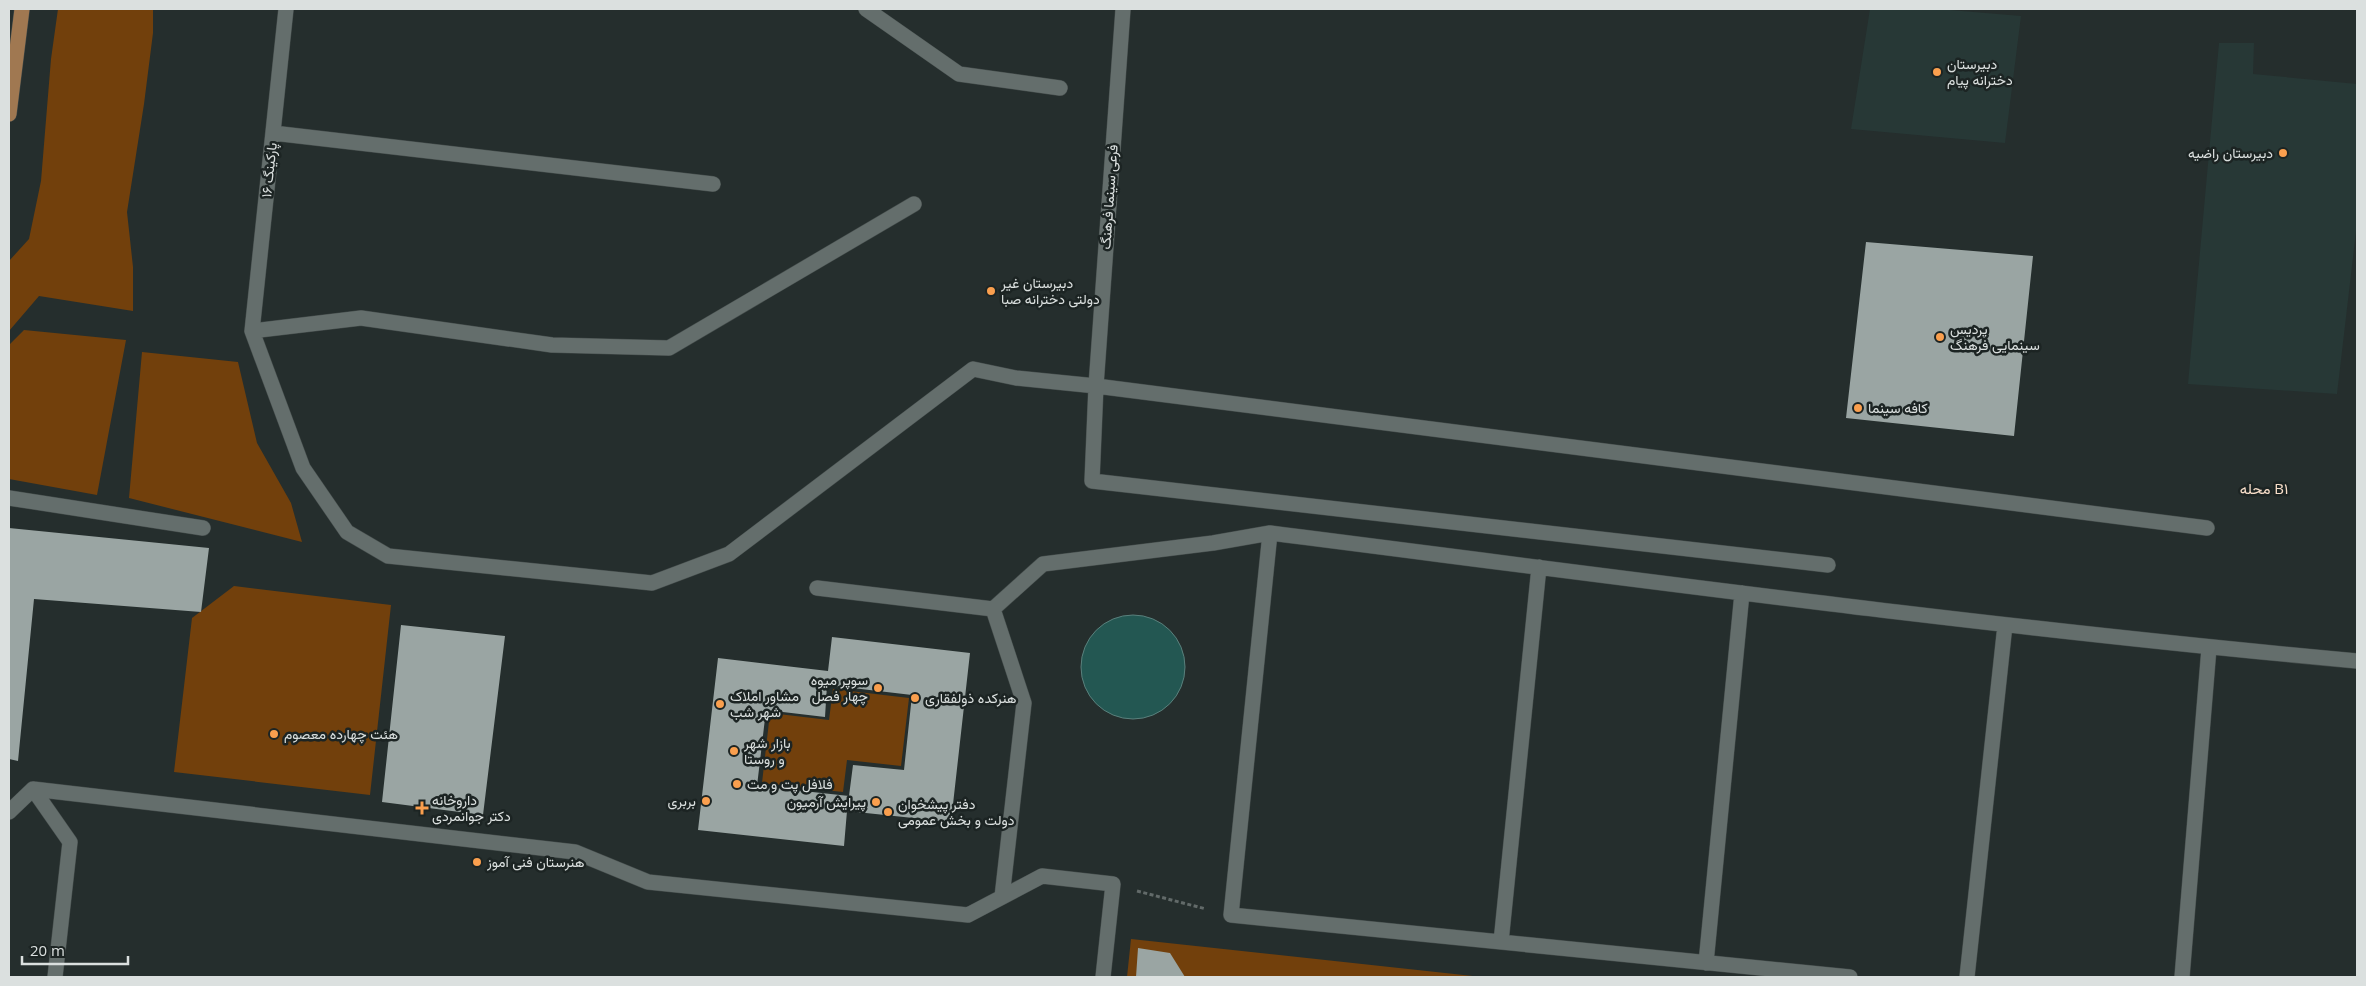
<svg xmlns="http://www.w3.org/2000/svg" width="2366" height="986" font-family="'Open Sans',Vazirmatn,sans-serif">
	<rect width="100%" height="100%" fill="#252e2d"/>
	<!-- built -->
	<path fill="#273836" d="M1870,9H1938L2021,16L2005,143L1851,129Z
		M2219,43H2254L2253,74L2357,84V223L2337,394L2188,384Z"/>
	<!-- green -->
	<path fill="#72400c" d="M58,9H153V33L144,104L127,212L133,267V311L39,296L9,331V261L29,239L41,181L51,59Z
		M24,330L126,340L97,495L9,479V345Z
		M142,352L238,362L257,443L291,503L302,542L129,498Z
		M234,586L391,605L370,795L174,772L192,618Z
		M833,689L909,698L901,766L847,760L843,792L762,783L770,713L829,720Z
		M1131,939L1482,977H1127Z"/>
	<!-- water -->
	<path fill="#235752" stroke="#5a807c" d="M1081 667a52 52 0 1 1 104 0a52 52 0 1 1-104 0Z"/>
	<!-- building -->
	<path fill="#9aa5a3" fill-rule="evenodd" d="M1866,242L2033,256L2014,436L1846,418Z
		M9,528L209,548L201,612L34,599L18,761L9,759Z
		M401,625L505,636L483,815L382,802Z
		M832,637L970,653L951,822L847,811L844,846L698,830L718,658L828,671ZM827,685L912,695L904,770L853,765L849,796L757,786L766,710L825,717Z
		M1138,948L1170,953L1185,977H1136Z"/>
	<g fill="none" stroke-linecap="round" stroke-linejoin="round">
		<!-- minor casing -->
		<g stroke="#434b4a" stroke-width="16">
			<path id="minor" d="M286,9L252,331L303,468L347,532L388,556L652,583L729,554L973,369L1016,378L1096,386L2207,528
				M866,9L959,74L1060,88
				M1123,9L1096,386L1092,481L1828,565
				M273,133L713,184
				M252,331L361,318L552,345L669,348L914,204
				M9,498L203,528
				M1270,533L1231,915L1850,977
				M817,588L993,609L1043,564L1213,543L1270,533C1632,579 1994,628 2357,661
				M993,609L1024,703L1002,897
				M33,789L70,842L55,977
				M9,812L33,789L575,852L648,882L968,915L1042,876L1113,884L1103,977
				M1501,942L1539,567
				M1706,963L1742,593
				M1967,977L2005,625
				M2182,977L2209,648"/>
		</g>
		<!-- major casing -->
		<g stroke="#434b4a" stroke-width="16">
			<path id="major" d="M9,114L22,9"/>
		</g>
		<!-- path -->
		<path stroke="#626a69" stroke-width="3" stroke-dasharray="4 2.5" stroke-linecap="butt" d="M1137,891L1206,909"/>
		<!-- minor -->
		<use href="#minor" stroke="#646e6c" stroke-width="15"/>
		<!-- major -->
		<use href="#major" stroke="#a07851" stroke-width="15"/>
	</g>
	<!-- markers -->
	<g fill="#fa9f4e" stroke="#1c2423" stroke-width="2">
		<circle cx="1937" cy="72" r="5"/>
		<circle cx="2283" cy="153" r="5"/>
		<circle cx="991" cy="291" r="5"/>
		<circle cx="1940" cy="337" r="5"/>
		<circle cx="1858" cy="408" r="5"/>
		<circle cx="878" cy="688" r="5"/>
		<circle cx="915" cy="698" r="5"/>
		<circle cx="720" cy="704" r="5"/>
		<circle cx="274" cy="734" r="5"/>
		<circle cx="734" cy="751" r="5"/>
		<circle cx="737" cy="784" r="5"/>
		<circle cx="706" cy="801" r="5"/>
		<circle cx="876" cy="802" r="5"/>
		<path d="M419.5 800.5h5v5h5v5h-5v5h-5v-5h-5v-5h5z"/>
		<circle cx="888" cy="812" r="5"/>
		<circle cx="477" cy="862" r="5"/>
	</g>
	<g text-anchor="middle" stroke-width="5" stroke-linejoin="round" paint-order="stroke">
		<!-- poi labels -->
		<g font-size="14" fill="#dbe0df" stroke="#1c2423" text-anchor="start">
			<text x="1947" y="69">دبیرستان<tspan x="1947" dy="16">دخترانه پیام</tspan></text>
			<text x="2273" y="158" text-anchor="end">دبیرستان راضیه</text>
			<text x="1001" y="288">دبیرستان غیر<tspan x="1001" dy="16">دولتی دخترانه صبا</tspan></text>
			<text x="1950" y="334">پردیس<tspan x="1950" dy="16">سینمایی فرهنگ</tspan></text>
			<text x="1868" y="413">کافه سینما</text>
			<text x="868" y="685" text-anchor="end">سوپر میوه<tspan x="868" dy="16">چهار فصل</tspan></text>
			<text x="730" y="701">مشاور املاک<tspan x="730" dy="16">شهر شب</tspan></text>
			<text x="925" y="703">هنرکده ذولفقاری</text>
			<text x="284" y="739">هئت چهارده معصوم</text>
			<text x="744" y="748">بازار شهر<tspan x="744" dy="16">و روستا</tspan></text>
			<text x="747" y="789">فلافل پت و مت</text>
			<text x="432" y="805">داروخانه<tspan x="432" dy="16">دکتر جوانمردی</tspan></text>
			<text x="696" y="806" text-anchor="end">بربری</text>
			<text x="866" y="807" text-anchor="end">پیرایش آرمیون</text>
			<text x="898" y="809">دفتر پیشخوان<tspan x="898" dy="16">دولت و بخش عمومی</tspan></text>
			<text x="487" y="867">هنرستان فنی آموز</text>
		</g>
		<!-- street labels -->
		<g font-size="14" fill="#dbe0df" stroke="#1c2423">
			<text transform="translate(269 170) rotate(-84)" y="5">پارکینگ ۱۶</text>
			<text transform="translate(1109 197) rotate(-86)" y="5">فرعی سینما فرهنگ</text>
		</g>
		<!-- neighbourhood labels -->
		<g font-size="15" fill="#f9dfca" stroke="#1c2423">
			<text x="2264" y="494">محله B۱</text>
		</g>
	</g>
	<!-- border -->
	<rect width="2366" height="986" fill="none" stroke="#dbe0df" stroke-width="20"/>
	<!-- scale -->
	<path d="M22 956v8h106v-8" fill="none" stroke="#dbe0df" stroke-width="2.5"/>
	<text x="30" y="956" font-size="15" fill="#dbe0df" stroke="#1c2423" stroke-width="4" paint-order="stroke">20 m</text>
</svg>
